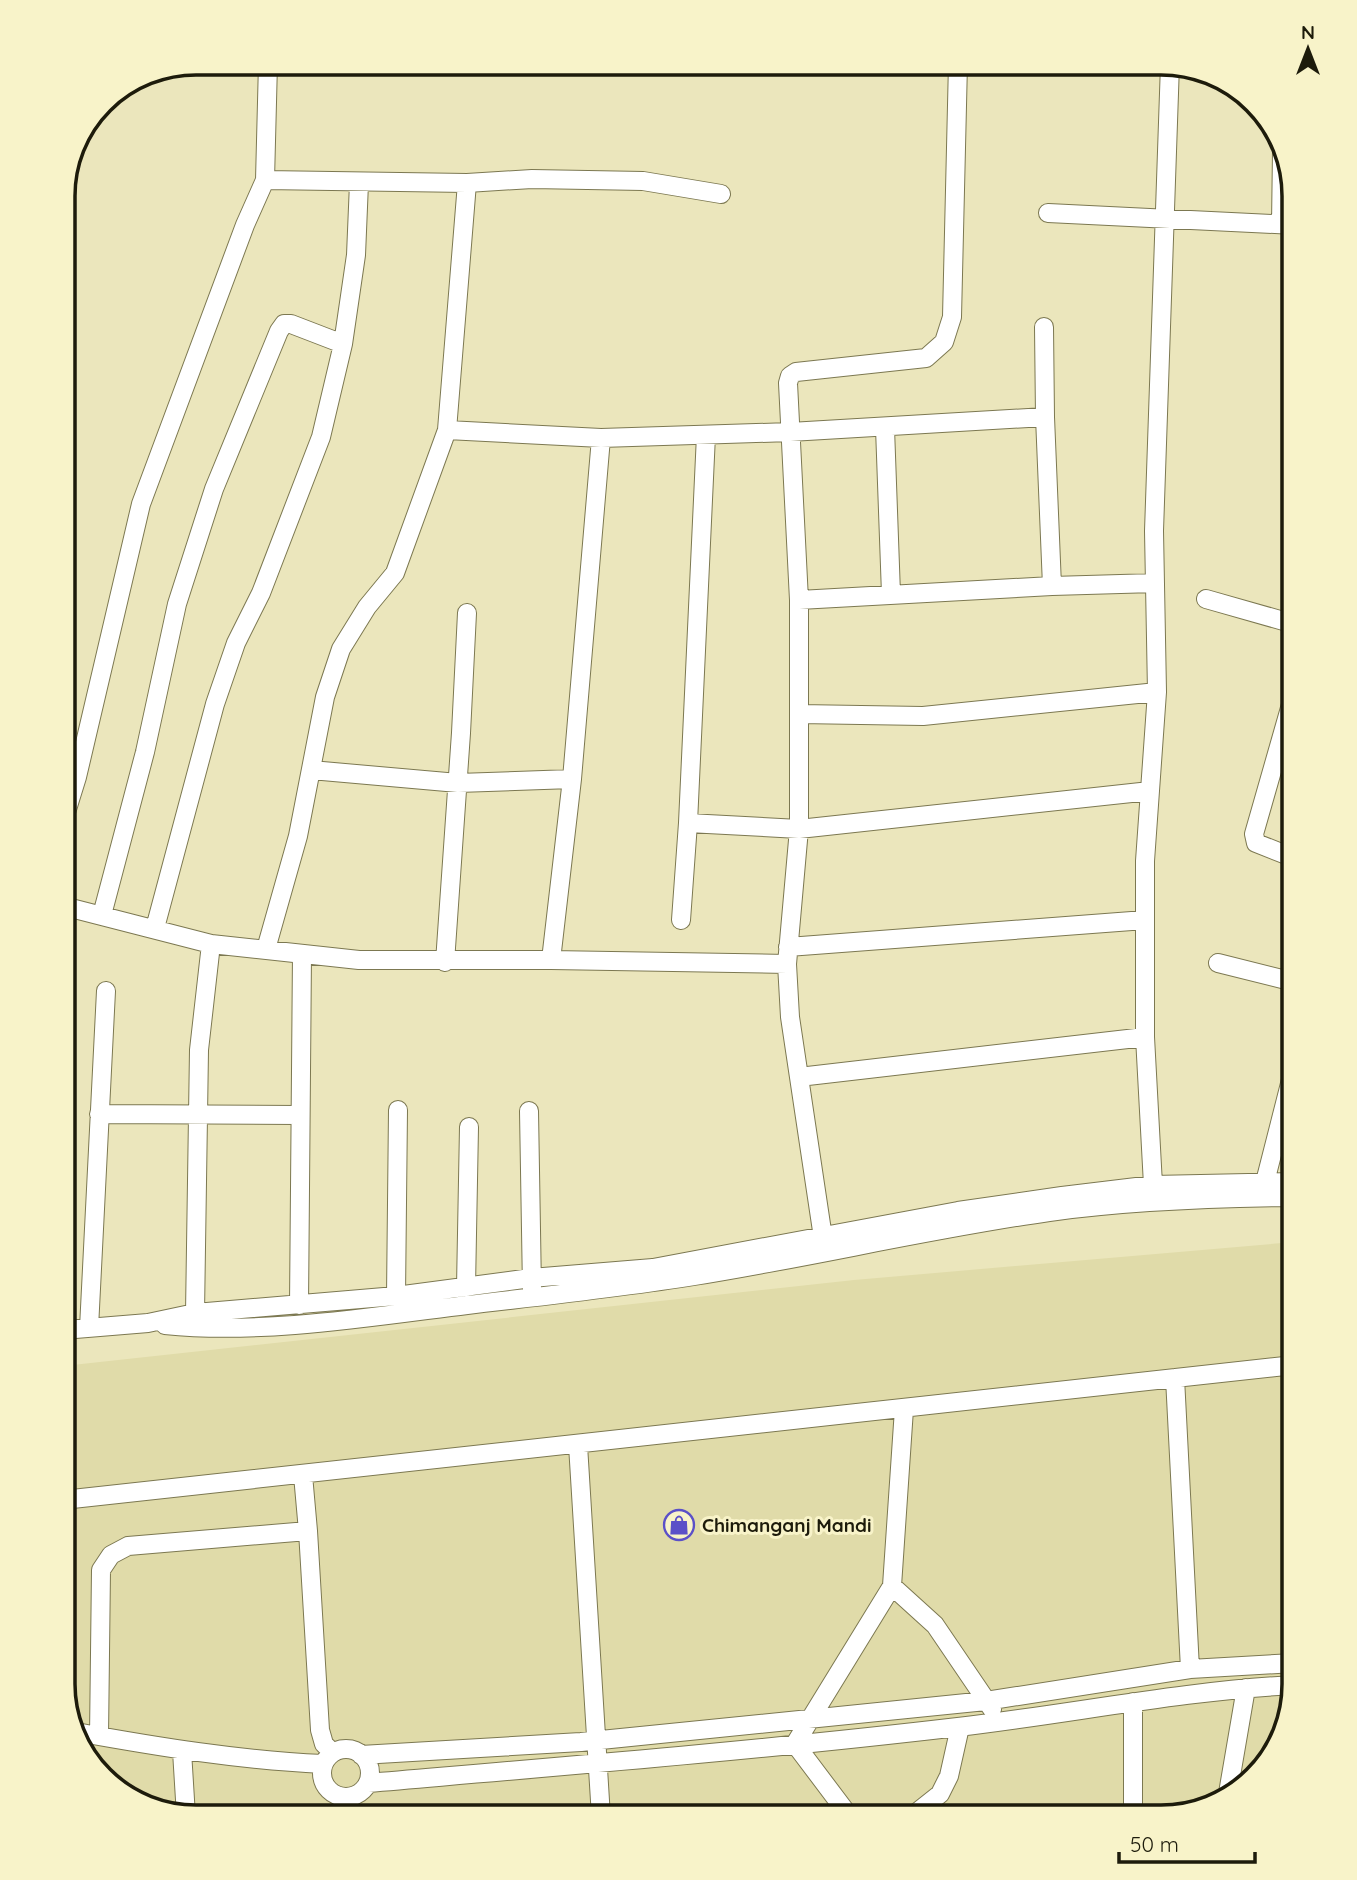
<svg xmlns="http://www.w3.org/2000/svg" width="1357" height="1880" font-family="Quicksand,sans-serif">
	<rect width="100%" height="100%" fill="#ebe6bc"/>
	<!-- built -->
	<path fill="#e0dba9" d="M1294,1242V1684L1276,1751L1228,1799L1161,1817H188L129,1799L81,1751L63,1684V1366L854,1280Z"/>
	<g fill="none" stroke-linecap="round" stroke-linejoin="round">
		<!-- minor casing -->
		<g stroke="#7c7851" stroke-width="20">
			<path id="minor" d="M265,180L467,183L447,430L395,573L367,607L341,649L325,697L298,836L266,949
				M467,183L532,179L643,181L721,194
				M1048,213L1294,225
				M1281,224L1282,151
				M1044,327L1045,417
				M885,428L891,594
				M447,430L601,438L790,432L1045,417L1052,586L1155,583
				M706,435L688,823L799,829L1150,791
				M1206,599L1294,624
				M799,600L1052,586
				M799,714L923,716L1157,692
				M311,770L458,783L572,779
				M63,822L77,777L141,504L245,225L265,180L268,63
				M1294,858L1256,843L1254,834L1294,694
				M63,906L211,944L359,960H551L787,964
				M102,915L145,752L177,604L214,489L279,331L284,324H291L343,344
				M681,920L688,823
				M155,928L215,704L236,643L261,593L321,437L343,344L356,255L359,183
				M788,947L1145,920
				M551,960L572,779L601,438
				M445,962L461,733L467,613
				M1218,963L1294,982
				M799,1077L1145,1037
				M529,1111L532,1289
				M99,1114L300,1115
				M1265,1182L1294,1068
				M1153,1185L1145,1037V861L1157,692L1154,531L1170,64
				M825,1251L790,1017L787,964L799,829V600L788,383L790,376L796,372L926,358L944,342L952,317L958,63
				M466,1287L469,1127
				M396,1296L398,1110
				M299,1305L302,954
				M195,1313L199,1050L211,944
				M165,1325C261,1335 371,1317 467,1305C543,1296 619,1288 694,1276C813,1257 930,1229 1049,1212C1129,1201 1212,1198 1294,1197
				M89,1328L106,991
				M63,1330L148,1323L195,1313L396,1296L531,1278L653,1268L958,1211L1062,1196L1153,1185L1294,1182
				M1175,1378L1190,1669
				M904,1409L892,1586L935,1625L992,1709
				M578,1445L601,1817
				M303,1475L308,1531
				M63,1500L1294,1365
				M76,1732C159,1747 239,1760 323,1764
				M99,1736L101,1570L111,1555L128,1546L308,1531L320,1730L324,1744L333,1753
				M322 1773a24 24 0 1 1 48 0a24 24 0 1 1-48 0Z
				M182,1751L186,1816
				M361,1755L581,1742L986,1701L1190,1669L1294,1663
				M368,1783C565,1766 762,1750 958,1727C1070,1714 1181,1691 1294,1685
				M344,1798L346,1817
				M1227,1799L1246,1688
				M850,1817L795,1744L892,1586
				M911,1817L940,1794L949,1776L960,1727
				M1133,1817V1702"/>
		</g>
		<!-- minor -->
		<use href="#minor" stroke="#fff" stroke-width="18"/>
	</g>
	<!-- icons -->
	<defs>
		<g id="shop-ring" transform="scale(1.575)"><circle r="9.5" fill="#f8f3c9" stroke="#5b50c8" stroke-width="1.5"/><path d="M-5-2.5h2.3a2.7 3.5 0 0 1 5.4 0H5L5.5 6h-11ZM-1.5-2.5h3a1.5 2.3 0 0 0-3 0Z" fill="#5b50c8"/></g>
	</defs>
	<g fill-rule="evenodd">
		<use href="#shop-ring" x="679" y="1525"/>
	</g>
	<g text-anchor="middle" stroke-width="6" stroke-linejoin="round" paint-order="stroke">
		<!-- poi labels -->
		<g font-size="19" font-weight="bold" fill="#1d1b0b" stroke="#f8f3c9" text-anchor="start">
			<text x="702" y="1532">Chimanganj Mandi</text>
		</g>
	</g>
	<!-- crop -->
	<path d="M0 0H1357V1880H0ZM196 75H1161A121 121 0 0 1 1282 196V1684A121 121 0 0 1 1161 1805H196A121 121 0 0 1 75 1684V196A121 121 0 0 1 196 75Z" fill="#f8f3c9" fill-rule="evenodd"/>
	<path fill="none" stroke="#1d1b0b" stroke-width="3.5" d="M196 75H1161A121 121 0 0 1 1282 196V1684A121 121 0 0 1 1161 1805H196A121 121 0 0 1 75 1684V196A121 121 0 0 1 196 75Z"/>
	<!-- north arrow -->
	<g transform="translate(1308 49)" stroke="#f8f3c9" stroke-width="5" paint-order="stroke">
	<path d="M0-5L12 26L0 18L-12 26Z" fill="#1d1b0b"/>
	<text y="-10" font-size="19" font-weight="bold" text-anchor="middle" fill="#1d1b0b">N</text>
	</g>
	<!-- scale -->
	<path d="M1119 1852v10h136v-10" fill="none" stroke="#1d1b0b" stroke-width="3.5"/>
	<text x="1130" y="1852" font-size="21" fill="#1d1b0b" stroke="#f8f3c9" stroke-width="5" paint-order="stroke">50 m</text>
</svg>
